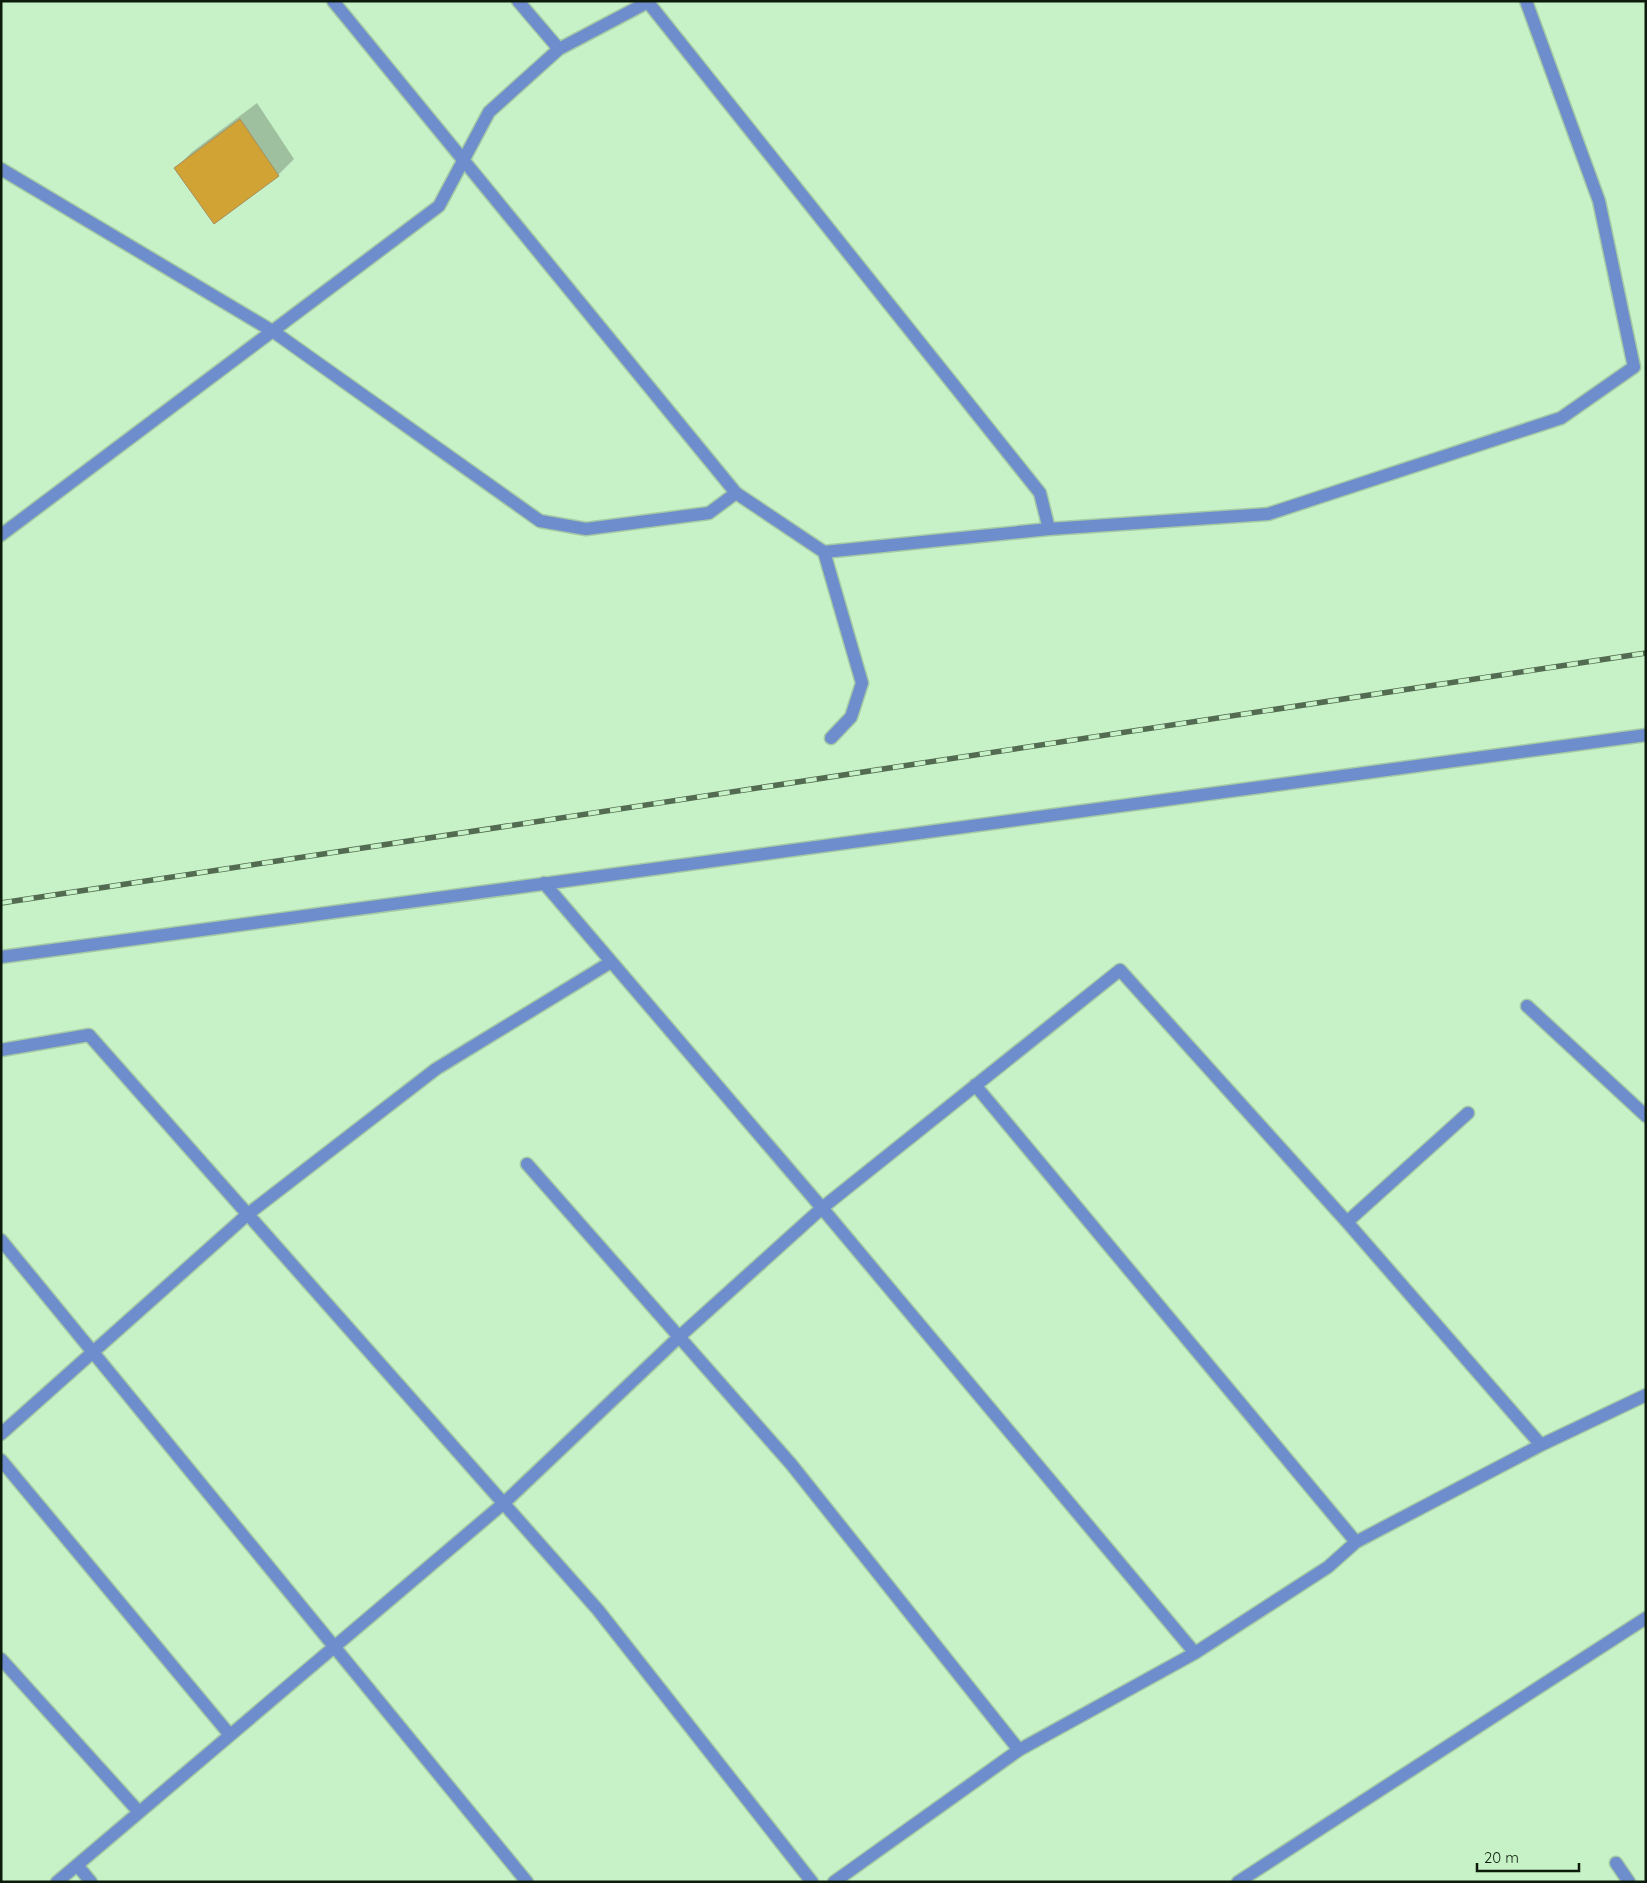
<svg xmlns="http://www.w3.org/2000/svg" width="1647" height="1883" font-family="Quicksand,sans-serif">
	<rect width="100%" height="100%" fill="#c7f1c6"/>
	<!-- shadow -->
	<path fill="#0003" d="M257,103L294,159L278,175L176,168L192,152Z"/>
	<!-- building -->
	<path fill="#d1a234" stroke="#a68e5d" d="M240,119L279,176L214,224L174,168Z"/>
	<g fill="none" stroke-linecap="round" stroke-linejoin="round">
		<!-- minor casing -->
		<g stroke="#a5caa5" stroke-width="15">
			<path id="minor" d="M333,1L736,493L824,552L862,683L851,717L831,738
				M518,1L559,49
				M647,1L1040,493L1049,529
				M1,169L274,332L540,521L586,529L709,513L736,493
				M1,535L439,206L489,112L559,49L650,1
				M824,552L1049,529L1268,514L1561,418L1634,367L1599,201L1526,1
				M544,883L822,1208L1195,1653
				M1,957L1646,735
				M1527,1006L1646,1116
				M1,1050L89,1035L598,1610L812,1882
				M975,1085L1356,1542
				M527,1164L791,1464L1019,1750
				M1347,1222L1468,1113
				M1,1240L527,1882
				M1,1434L248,1214L436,1069L611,962
				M1,1460L230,1735
				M1,1659L139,1812
				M1616,1863L1629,1882
				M77,1865L91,1882
				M57,1882L504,1503L680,1336L822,1208L1120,970L1347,1222L1541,1445
				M834,1882L1019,1750L1195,1653L1328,1567L1356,1542L1541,1445L1646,1395
				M1238,1882L1646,1618"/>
		</g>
		<!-- minor -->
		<use href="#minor" stroke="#6e8dcc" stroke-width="12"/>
		<!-- rail casing -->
		<g stroke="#526b51" stroke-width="5.5">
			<path id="rail" d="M1,903L1646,653"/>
		</g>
		<!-- rail -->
		<use href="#rail" stroke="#c7f1c6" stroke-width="4" stroke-dasharray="11" stroke-linecap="butt"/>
	</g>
	<!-- border -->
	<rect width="1647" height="1883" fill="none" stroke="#0c1b0c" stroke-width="5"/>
	<!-- scale -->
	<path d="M1477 1863v8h102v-8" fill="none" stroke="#0c1b0c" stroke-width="2.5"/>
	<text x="1484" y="1863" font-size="15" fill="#0c1b0c" stroke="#c7f1c6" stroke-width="4" paint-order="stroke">20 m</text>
</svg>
